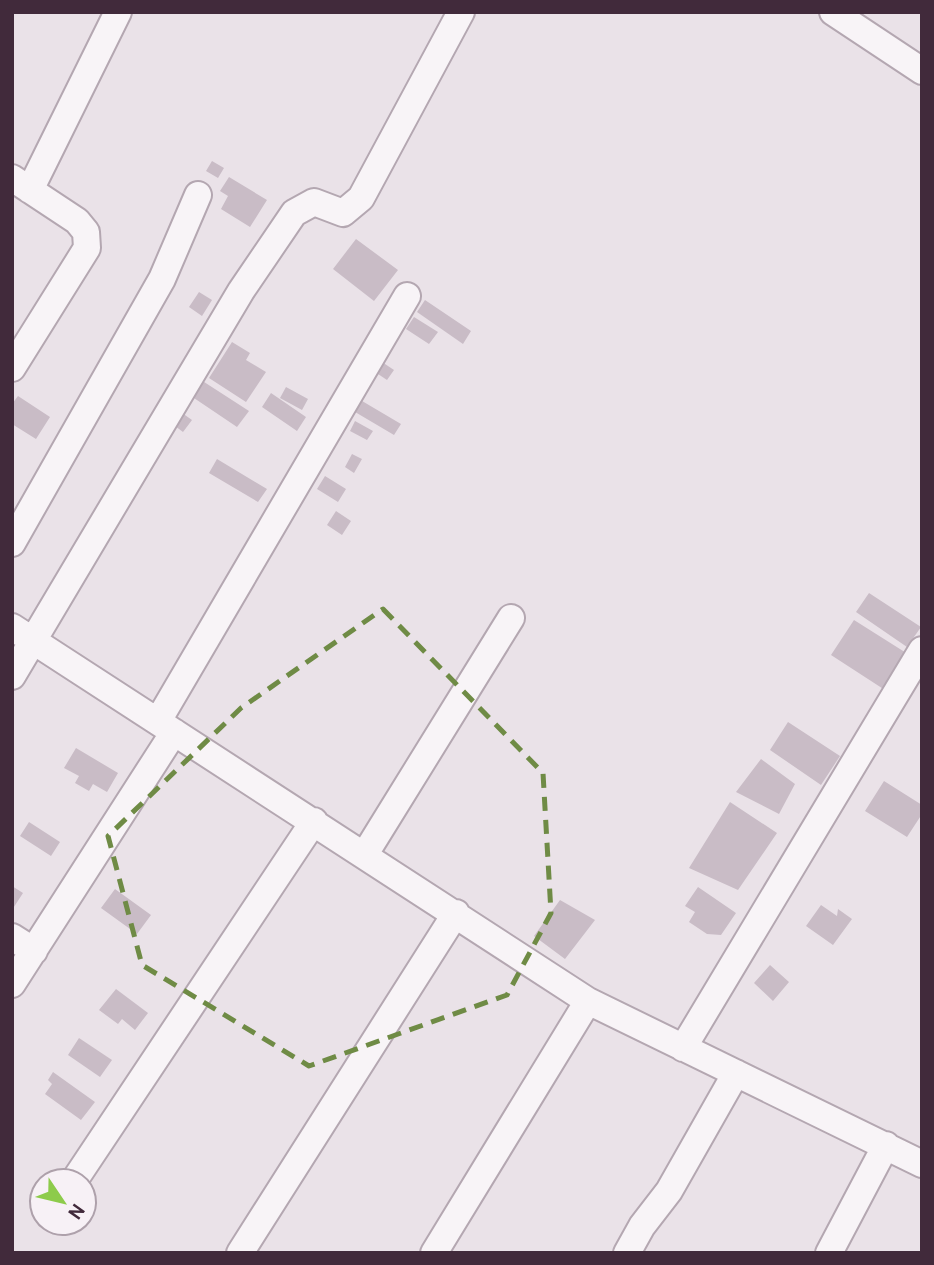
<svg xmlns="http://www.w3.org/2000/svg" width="934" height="1265" font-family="Overpass,sans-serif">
	<rect width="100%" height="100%" fill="#eae2e8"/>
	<!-- building -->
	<path fill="#c9bcc6" d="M212,161L224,168L218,178L206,171Z
		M229,177L267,200L250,227L221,209L228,196L220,191Z
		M356,239L398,270L374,301L333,269Z
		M199,292L212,300L202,316L189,307Z
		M425,300L471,331L463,344L417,312Z
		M414,317L438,332L429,344L406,329Z
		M232,342L250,353L246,360L266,372L246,402L209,378Z
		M382,362L394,370L387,380L375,372Z
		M201,380L249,411L237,427L191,396Z
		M286,387L308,399L302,410L280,398Z
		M271,393L306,417L297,431L262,407Z
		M18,396L50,417L36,439L12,424V404Z
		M357,398L401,424L394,435L350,409Z
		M175,408L192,420L183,432L167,420Z
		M355,421L373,431L367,440L350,431Z
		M352,454L362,459L354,473L345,467Z
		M217,459L267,489L258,502L209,473Z
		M325,476L346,489L338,502L317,489Z
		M336,511L351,521L342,535L327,525Z
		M869,593L921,627L907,647L856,612Z
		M854,620L911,656L888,692L831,655Z
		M788,722L840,756L821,785L770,750Z
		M76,748L118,773L107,792L93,784L89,791L75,783L79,776L64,768Z
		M761,759L795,784L779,814L736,792Z
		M884,781L922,805V814L907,837L865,811Z
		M730,802L777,833L738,890L689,868Z
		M29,822L60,842L51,856L20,836Z
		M12,886L23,893L12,910Z
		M698,887L736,913L721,935L707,934L689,922L695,912L685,906Z
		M115,889L151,915L137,934L101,908Z
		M560,900L595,920L565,959L534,936Z
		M821,905L837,916L838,909L852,919L833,945L806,926Z
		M770,965L789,982L773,1001L754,983Z
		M116,989L148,1013L135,1030L122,1019L118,1024L99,1010Z
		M79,1038L112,1060L100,1077L68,1055Z
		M53,1072L95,1102L81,1120L45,1094L52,1084L48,1080Z"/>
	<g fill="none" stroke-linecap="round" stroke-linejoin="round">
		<!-- minor casing -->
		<g stroke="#b4a7b1" stroke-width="30">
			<path id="minor" d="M833,12L922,71
				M12,178L77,221L86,232L87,248L12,368
				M30,190L118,12
				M12,543L162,279L198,195
				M12,627L588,1001L922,1164
				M12,676L241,291L294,213L314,202L343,213L361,198L461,12
				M158,721L407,296
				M365,854L511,618
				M12,937L34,951
				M12,984L174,732
				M683,1048L922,650
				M74,1181L314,821
				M240,1253L456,913
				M434,1253L588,1001
				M627,1253L642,1226L669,1191L736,1073
				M829,1253L886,1145"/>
		</g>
		<!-- minor -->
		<use href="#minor" stroke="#f8f4f7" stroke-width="26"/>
	</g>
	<!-- marked area -->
	<path fill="none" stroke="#6f8b45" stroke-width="5" stroke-dasharray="14 9" stroke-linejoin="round" d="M383,609L543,773L551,913L507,995L309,1066L142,965L108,836L241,708Z"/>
	<!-- border -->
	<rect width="934" height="1265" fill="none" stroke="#412a3b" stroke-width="28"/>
	<!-- north arrow -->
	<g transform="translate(63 1202) rotate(125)"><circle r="33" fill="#f7f1f6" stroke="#aea1ab" stroke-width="2"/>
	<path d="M0-5L12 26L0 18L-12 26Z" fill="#8dcb4b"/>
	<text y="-10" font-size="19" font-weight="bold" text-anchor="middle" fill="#412a3b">N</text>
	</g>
</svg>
